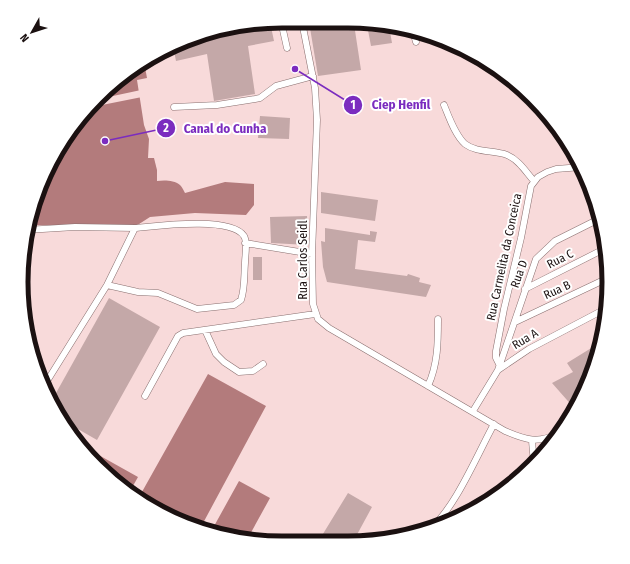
<svg xmlns="http://www.w3.org/2000/svg" width="630" height="564" font-family="'Fira Sans Condensed',sans-serif">
	<rect width="100%" height="100%" fill="#f8dada"/>
	<!-- water -->
	<path fill="#b37b7c" d="M144,62L147,78L137,80L144,125L149,139L148,158H154L157,170V181C164,180 174,180 180,185C182,187 184,191 185,193L225,182L254,184V205L246,215L195,213L150,217L136,226L28,225C34,206 39,185 48,167C66,127 107,85 144,62Z
		M208,374L266,406L202,525L167,516L138,499Z
		M79,444L138,477L129,493L86,454Z
		M239,481L270,498L248,538L213,528Z"/>
	<!-- pier -->
	<path fill="#f8dada" d="M141,90L142,97L97,106L96,102L99,99Z"/>
	<!-- building -->
	<path fill="#c4a8a8" d="M270,22L274,41L248,46L255,94L214,101L207,54L176,61L173,46L231,26Z
		M333,23L354,24L361,70L318,76L310,28Z
		M367,25L389,26L392,43L371,46Z
		M260,116L290,118L289,139L258,138Z
		M321,192L378,200L375,221L321,213Z
		M307,216L308,245L271,243L270,217Z
		M325,228L370,235V231L377,232L375,242L358,240L355,269L407,276L408,274L420,278L419,282L431,285L426,297L327,282L323,267L321,241L325,242Z
		M253,257H262V280H253Z
		M109,298L160,327L97,440L64,421L51,402Z
		M601,342L595,366L577,406L574,408L552,383L573,372L567,363Z
		M348,493L372,507L353,542H318Z"/>
	<g fill="none" stroke-linecap="round" stroke-linejoin="round">
		<!-- minor casing -->
		<g stroke="#896f6f" stroke-width="7">
			<path id="minor" d="M281,21L287,48
				M302,22L315,88L317,120L312,254L313,304L318,319L329,328L505,431C526,440 538,444 559,433
				M413,31L416,42
				M444,105C449,117 455,135 465,144C477,153 494,150 507,155C519,160 526,172 534,181
				M174,107L217,105L255,99L260,98L276,86L313,76
				M26,230L75,227L135,228L107,285L44,386
				M245,243L312,254
				M107,285L138,292L158,293L197,309L234,305L241,300C245,288 244,275 245,263C245,255 248,242 244,236C231,216 157,226 135,228
				M525,289L606,248
				M515,322L608,278
				M205,330L216,354L224,362L239,372L253,371L263,364
				M500,366L496,358V351L504,309L521,238L531,186L538,177L547,172L556,169L582,167
				M498,370L536,259L555,241L601,218
				M428,386C438,364 438,342 438,319
				M145,396L178,336L183,333L315,314
				M473,411L498,370L529,349L607,308
				M532,441L534,464
				M429,529C453,513 479,451 494,424"/>
		</g>
		<!-- minor -->
		<use href="#minor" stroke="#fff" stroke-width="6"/>
	</g>
	<g text-anchor="middle" stroke-width="4" stroke-linejoin="round" paint-order="stroke">
		<!-- street labels -->
		<g font-size="12" fill="#1b1111" stroke="#fff">
			<text transform="translate(504 257) rotate(-78)" y="4">Rua Carmelita da Conceica</text>
			<text transform="translate(560 259) rotate(-27)" y="4">Rua C</text>
			<text transform="translate(303 260) rotate(-90)" y="4">Rua Carlos Seidl</text>
			<text transform="translate(519 274) rotate(-70)" y="4">Rua D</text>
			<text transform="translate(557 290) rotate(-25)" y="4">Rua B</text>
			<text transform="translate(525 339) rotate(-31)" y="4">Rua A</text>
		</g>
	</g>
	<!-- crop -->
	<path d="M0 0H630V564H0ZM282 28H348A254 254 0 0 1 602 282V282A254 254 0 0 1 348 536H282A254 254 0 0 1 28 282V282A254 254 0 0 1 282 28Z" fill="#fff" fill-rule="evenodd"/>
	<path fill="none" stroke="#1b1111" stroke-width="5" d="M282 28H348A254 254 0 0 1 602 282V282A254 254 0 0 1 348 536H282A254 254 0 0 1 28 282V282A254 254 0 0 1 282 28Z"/>
	<!-- callouts -->
	<path fill="none" stroke="#7b2cbf" stroke-width="1.5" d="M295 69L353 105M105 141L166 128"/>
	<g fill="#7b2cbf" stroke="#fff" stroke-width="1.5">
		<circle cx="295" cy="69" r="4"/>
		<circle cx="105" cy="141" r="4"/>
		<circle cx="353" cy="105" r="10"/>
		<circle cx="166" cy="128" r="10"/>
	</g>
	<g font-size="12" text-anchor="middle" font-weight="bold" fill="#fff">
		<text x="353" y="109">1</text>
		<text x="166" y="132">2</text>
	</g>
	<g font-size="13" text-anchor="middle" font-weight="bold" fill="#7b2cbf" stroke="#fff" stroke-width="4" stroke-linejoin="round" paint-order="stroke">
		<text x="401" y="109">Ciep Henfil</text>
		<text x="225" y="133">Canal do Cunha</text>
	</g>
	<!-- north arrow -->
	<g transform="translate(32 32) rotate(231)" stroke="#ffffff" stroke-width="3" paint-order="stroke">
	<path d="M0-3L7 15L0 10L-7 15Z" fill="#1b1111"/>
	<text y="-6" font-size="11" font-weight="bold" text-anchor="middle" fill="#1b1111">N</text>
	</g>
</svg>
